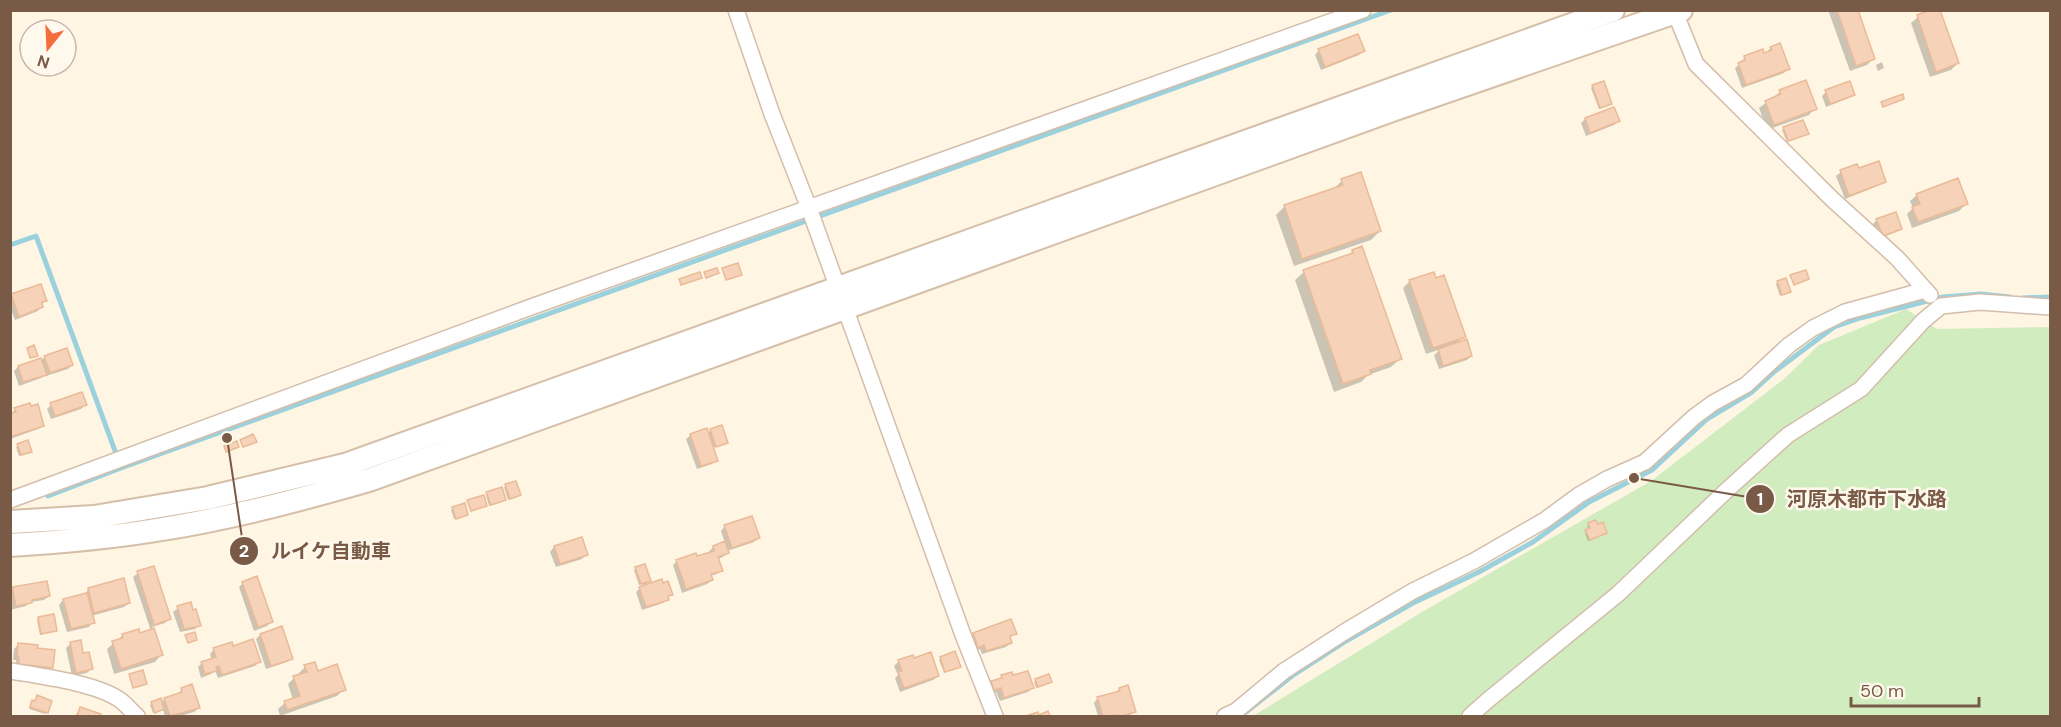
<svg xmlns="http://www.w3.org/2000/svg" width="2061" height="727" font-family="'DM Sans','Noto Sans JP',sans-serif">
	<rect width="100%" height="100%" fill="#fef5e3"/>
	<!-- green -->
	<path fill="#d1edc0" d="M1906,309L1937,329L2050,327V716H1253L1422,612L1651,481L1784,379L1819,345Z"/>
	<!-- shadow -->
	<path fill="#0003" d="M1828,10H1856L1873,59L1867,65L1850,71Z
		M1935,10L1958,63L1951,70L1930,77L1911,23L1918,17Z
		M1771,48L1788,68L1784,73L1742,88L1735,68L1741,63V62L1745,57L1763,55Z
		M1319,50L1363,51L1359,55L1321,70L1315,55Z
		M1882,62L1884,68L1878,71L1876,65Z
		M1593,86L1609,105L1599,109L1591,88Z
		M1780,92L1815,108L1809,115L1767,130L1759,108Z
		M1826,92L1853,94L1849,98L1826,107L1822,96Z
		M1613,109L1618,121L1614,125L1586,136L1581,123L1585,119Z
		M1784,128L1805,135L1787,142L1782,130Z
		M1841,172L1885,181L1880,185L1845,199L1836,176Z
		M1342,181L1380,231L1371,240L1294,266L1276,215L1284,207L1332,190Z
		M1917,195L1966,204L1959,211L1912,228L1907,214L1913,208L1910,201Z
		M1877,220L1900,228L1896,232L1878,239L1873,224Z
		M1353,251L1400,359L1391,367L1368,375L1361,382L1334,392L1295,280L1304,272L1346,257Z
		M1410,281L1464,336L1455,345L1471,356L1467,360L1439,369L1434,355L1441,349L1426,354L1403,288Z
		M1778,282L1789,292L1780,296L1776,284Z
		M12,296L45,300L38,311L15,320L10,307Z
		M45,357L72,365L68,369L46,376L45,374L41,378L19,386L14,371L18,367L40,361Z
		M51,405H85L81,409L51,419L47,409Z
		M15,410L42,425L38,429L10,439V415Z
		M711,430L727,442L712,448L716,460L712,464L697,469L686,439L691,435L707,434Z
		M27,442L28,453L19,456L16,447Z
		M515,483L519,495L508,500L504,487Z
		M487,493L503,501L489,506L486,495Z
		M453,508L465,516L454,519L451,510Z
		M1595,522L1604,534L1588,541L1585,533L1589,530L1587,526Z
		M725,526L758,538L754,542L727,551L723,557L717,559L721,570L717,574L710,576L712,580L707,584L682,593L673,565L677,561L710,553L709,551L714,547L725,543L721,531Z
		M554,547L586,554L582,559L556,567L550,552Z
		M636,568L650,581L643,587L671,594L663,603L642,610L636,592L644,584L639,585L634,570Z
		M138,573L169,619L165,623L152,627L161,655L155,662L114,674L107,649L123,635L139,634L151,631L133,577Z
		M243,583L271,622L267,626L254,631L239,587Z
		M13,589L49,596L44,600L30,602L26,606L10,610V591Z
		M88,589L129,603L124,607L91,616L93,622L89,627L67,632L59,605L63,600L85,595Z
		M178,608L199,625L195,629L180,632L173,612Z
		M39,618L56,630L40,635L37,620Z
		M1011,621L1015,633L1009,638L1011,643L1006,647L982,654L980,649L974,651L969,638L973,634Z
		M281,628L291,658L287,662L266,669L256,639L260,635Z
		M71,643L91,669L87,673L72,676L66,648Z
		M18,645L52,667L48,671L15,668L16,660H13L14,649Z
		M232,648L259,662L255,666L218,678L215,670L211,674L201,678L198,667L202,663L212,660L210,654L214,649Z
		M912,657L913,660L938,676L933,680L900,692L895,678L898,675L894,666L898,662Z
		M941,658L959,666L944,673L939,660Z
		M305,667L344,689L337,696L280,716L278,709L285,703L293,700L288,684L294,678L300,676L299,673Z
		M1036,680L1050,682L1036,688L1034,682Z
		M992,683L1032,688L1028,692L1000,701L996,692L990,694L988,687Z
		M182,689L199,708L194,712L180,716H165L163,710L153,713L150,705L152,703H161L164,699L178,695Z
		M1119,689L1134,712L1129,716H1098L1094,703L1098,698L1115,693Z
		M36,699L51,702L45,714L29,709L31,703L35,702Z
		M80,709L99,715V716H75Z"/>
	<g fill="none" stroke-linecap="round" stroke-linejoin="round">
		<!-- stream -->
		<path stroke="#9bd0dd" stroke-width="5" d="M10,245L36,236L118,459
			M2022,298L2050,297
			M121,468L1391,10
			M48,496L121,468
			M1241,716L1292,676L1346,641L1413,603L1479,572L1533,542L1589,502L1652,470L1707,419L1752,392L1775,371L1834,327L1860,318L1943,297L1981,294L2010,297"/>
	</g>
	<!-- building -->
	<path fill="#f6d3b8" stroke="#ebba97" stroke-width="1.5" d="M1837,10H1858L1875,59L1856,66Z
		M1930,10H1940L1959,63L1936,72L1917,15Z
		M1358,34L1365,51L1325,67L1318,49Z
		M1780,43L1790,69L1746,85L1738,63L1745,60L1744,56L1763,49L1764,53L1772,50L1770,47Z
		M1806,80L1817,109L1774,125L1765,101L1781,94L1779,90Z
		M1604,81L1612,104L1600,108L1592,85Z
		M1850,81L1855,95L1830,104L1825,90Z
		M1903,94L1904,99L1883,107L1881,102Z
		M1614,107L1620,121L1590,133L1585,118Z
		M1803,120L1809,134L1788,141L1783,127Z
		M1879,161L1886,182L1849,196L1840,170L1857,164L1859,168Z
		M1361,172L1381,231L1302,259L1284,205L1343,185L1341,179Z
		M1958,178L1968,204L1918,222L1912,207L1920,204L1916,194Z
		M1896,212L1902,229L1883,236L1876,219Z
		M1362,246L1402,359L1370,370L1371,374L1343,384L1303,270L1353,253L1352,250Z
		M738,263L742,275L726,280L722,268Z
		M717,268L719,273L706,278L704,272Z
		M1806,270L1809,279L1794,285L1790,275Z
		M700,272L702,278L681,285L679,279Z
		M1434,272L1436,278L1444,275L1466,337L1433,348L1409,280Z
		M1786,278L1791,292L1782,295L1777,281Z
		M41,284L47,301L42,302L43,307L19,317L11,294Z
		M1467,339L1472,356L1443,366L1438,349Z
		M34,345L38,356L30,358L27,348Z
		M67,348L73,365L50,373L44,356Z
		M41,358L47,375L23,382L18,366Z
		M82,392L87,405L55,416L50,403Z
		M30,403L31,406L38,404L44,426L10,437V413L16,412L14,408Z
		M722,425L728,443L716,447L710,429Z
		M707,428L718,461L701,466L690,434Z
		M253,434L257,442L243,447L240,440Z
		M28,440L32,452L21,455L17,444Z
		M237,441L239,447L226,452L224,446Z
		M516,481L521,495L510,499L505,484Z
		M502,487L506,500L491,505L486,492Z
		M484,495L487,506L471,511L467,500Z
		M465,503L468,515L456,519L452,507Z
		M752,516L760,538L732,548L724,525Z
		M1595,520L1598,524L1603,522L1607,533L1590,540L1585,530L1590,528L1588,523Z
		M582,537L588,555L560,564L554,546Z
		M725,541L729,553L718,557L723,571L711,574L713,580L686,589L676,560L696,553L697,556L714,551L713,546Z
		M645,564L651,581L641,584L635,567Z
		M154,566L171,619L154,625L137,571Z
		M257,576L273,622L258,627L242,582Z
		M124,578L130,603L94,613L88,588Z
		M662,579L663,583L668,581L673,595L668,596L669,600L646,607L639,587Z
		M47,581L50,596L32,600V603L16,606L12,587Z
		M87,593L95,623L71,629L63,599Z
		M191,602L193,610L196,609L201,626L184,629L177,606Z
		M54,614L57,631L41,634L38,617Z
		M1011,619L1017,634L1010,636L1012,643L986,651L984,645L978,648L973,633Z
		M282,626L293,659L271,666L260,634Z
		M154,628L163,655L121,669L112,641L123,638L122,634L139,629L140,633Z
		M195,632L197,640L188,643L185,635Z
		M253,639L261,662L222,675L219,666L216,667L217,671L205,674L201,662L216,657L213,648L232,642L233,646Z
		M81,640L83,653L89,652L93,669L76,673L70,642Z
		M18,643L38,645L37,648L55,650L53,668L19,664V657L17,656Z
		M955,651L961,667L945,672L940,657Z
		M931,652L939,676L904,688L898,672L902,671L898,660L913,655L914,658Z
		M315,662L318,671L337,664L346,690L287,710L284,701L300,696L293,676L307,672L304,665Z
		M143,670L147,684L133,688L129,674Z
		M1028,671L1034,688L1004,698L1001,688L994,690L991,681L1002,678L1001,675L1012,672L1013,675Z
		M1049,674L1052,682L1038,687L1035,679Z
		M192,684L200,708L170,716L164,698L182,692L181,688Z
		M1128,685L1136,712L1121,716L1120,715L1103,716L1097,697L1120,691L1119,688Z
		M37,695L52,701L48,713L30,707L32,700L35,701Z
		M161,698L164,709L155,713L151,702Z
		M80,707L101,714L100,716H77Z
		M1048,711L1050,716H1026L1038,712L1039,715Z"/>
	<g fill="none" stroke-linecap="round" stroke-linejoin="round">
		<!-- street casing -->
		<g stroke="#d3beab" stroke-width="18">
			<path id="street" d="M736,10L772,114L809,208L963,635L995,716
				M1674,10L1696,64L1832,199L1897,258L1930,295
				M10,500L531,307L1363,10
				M10,671C40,676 96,683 120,700C126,704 131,711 137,716
				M1225,716L1236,711L1284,671L1346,631L1413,591L1474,561L1545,520L1579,495L1607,479L1645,462L1694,417L1713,403L1746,385L1789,345L1813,328L1845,312L1925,290
				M1470,716L1488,700L1618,594L1727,490L1788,435L1861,389L1923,321L1941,306L1980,302L2050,307"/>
		</g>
		<!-- secondary casing -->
		<g stroke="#d6bfa8" stroke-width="26">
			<path id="secondary" d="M10,522L94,517L208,498L345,465L1613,10
				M10,545C59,542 108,538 156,530C228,519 299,500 369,480L1395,109L1681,10"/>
		</g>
		<!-- street -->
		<use href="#street" stroke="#fff" stroke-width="15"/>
		<!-- secondary -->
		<use href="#secondary" stroke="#fff" stroke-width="22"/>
	</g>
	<!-- callouts -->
	<path fill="none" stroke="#795a46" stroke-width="2" d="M1634 478L1760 499M227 438L244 551"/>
	<g fill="#795a46" stroke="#fff8ec" stroke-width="2">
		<circle cx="1634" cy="478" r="6"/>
		<circle cx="227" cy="438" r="6"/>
		<circle cx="1760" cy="499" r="15"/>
		<circle cx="244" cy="551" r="15"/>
	</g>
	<g font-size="18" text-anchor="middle" font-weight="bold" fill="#fff">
		<text x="1760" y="505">1</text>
		<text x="244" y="557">2</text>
	</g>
	<g font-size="20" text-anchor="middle" font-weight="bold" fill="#795a46" stroke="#fff8ec" stroke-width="5" stroke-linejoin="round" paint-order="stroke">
		<text x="1867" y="506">河原木都市下水路</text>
		<text x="331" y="558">ルイケ自動車</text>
	</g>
	<!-- border -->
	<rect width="2061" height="727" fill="none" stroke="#795a46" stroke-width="24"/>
	<!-- north arrow -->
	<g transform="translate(48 48) rotate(198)"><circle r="28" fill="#fff8ec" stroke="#c9b9aa" stroke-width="1.5"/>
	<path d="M0-4.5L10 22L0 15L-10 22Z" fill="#f46d3d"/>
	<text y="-9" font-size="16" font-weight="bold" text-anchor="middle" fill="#795a46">N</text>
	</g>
	<!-- scale -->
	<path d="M1851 697v9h128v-9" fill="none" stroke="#795a46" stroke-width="3"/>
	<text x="1860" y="697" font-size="18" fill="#795a46" stroke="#fff8ec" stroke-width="4.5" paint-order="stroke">50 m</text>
</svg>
